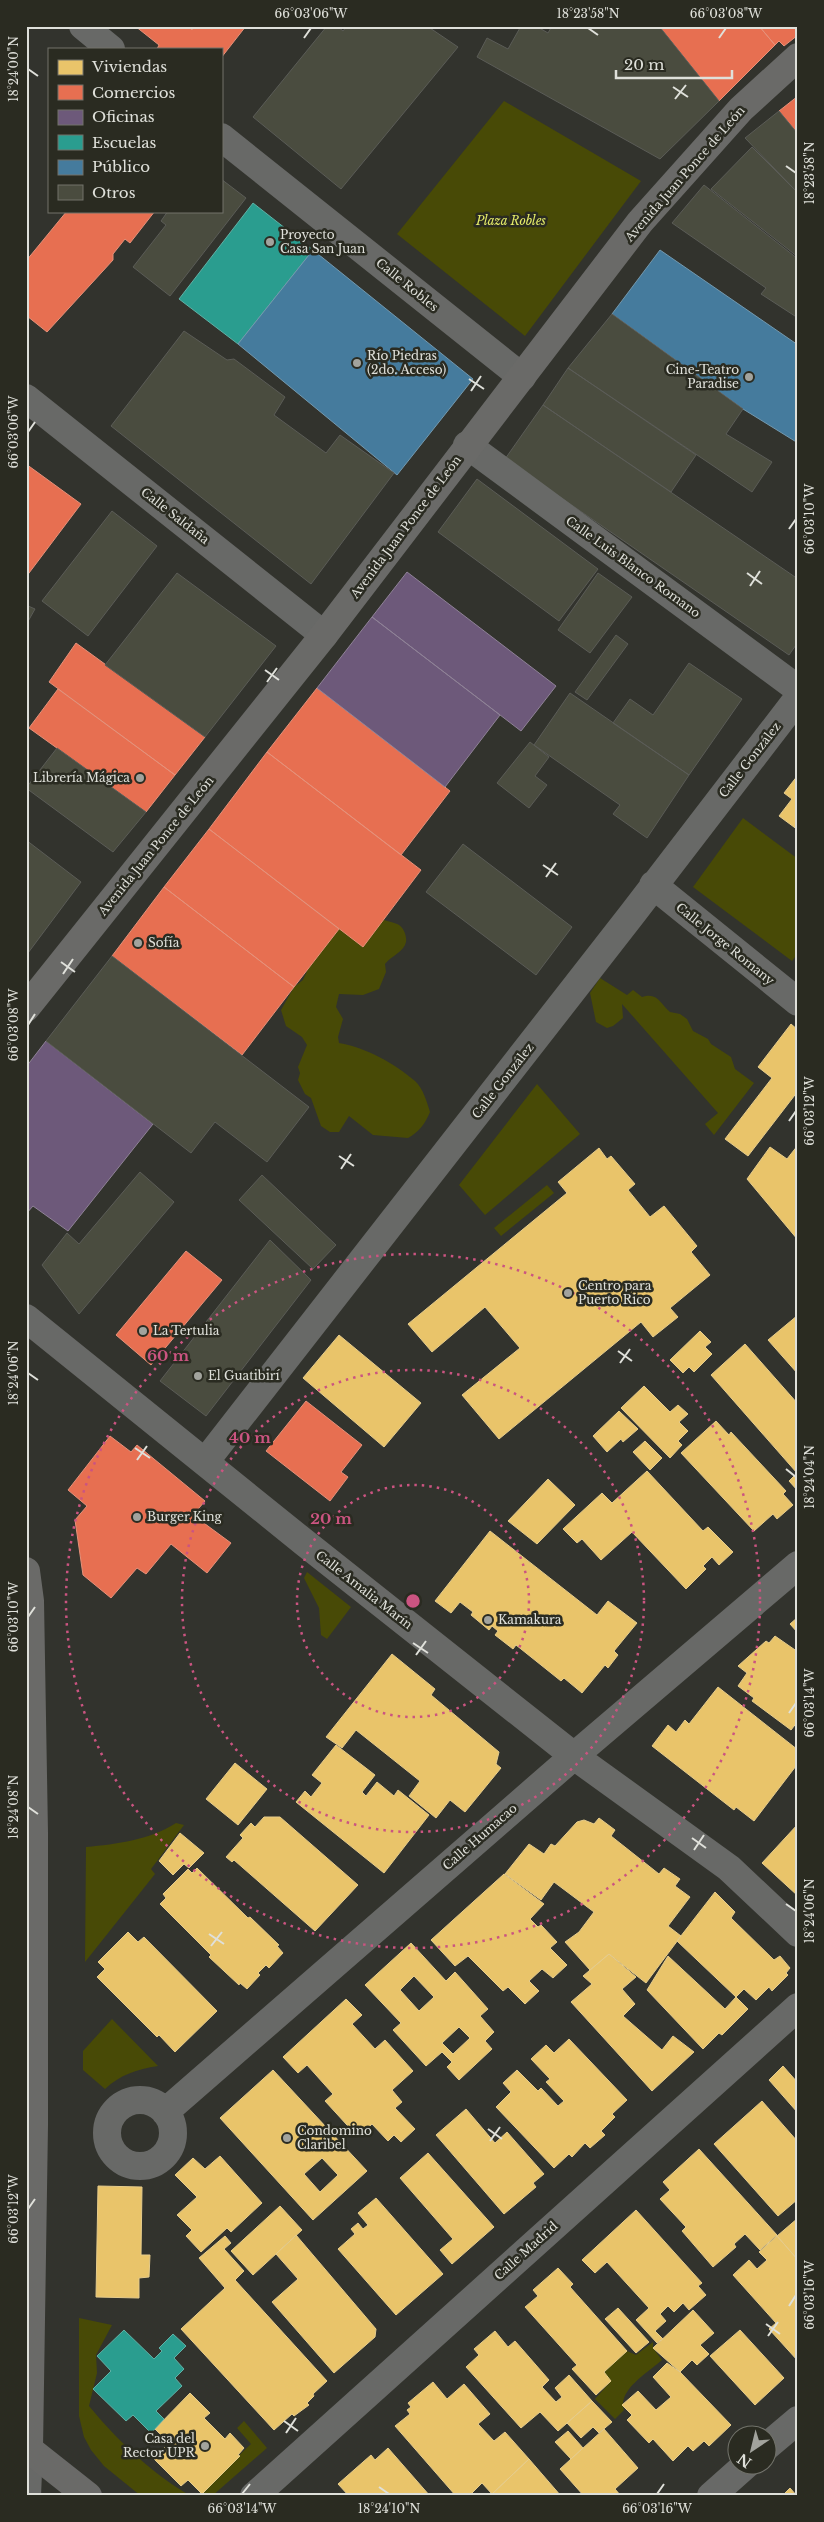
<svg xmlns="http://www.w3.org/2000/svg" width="824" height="2522" font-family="'Libre Baskerville',serif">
	<rect width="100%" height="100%" fill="#32332d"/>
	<!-- green -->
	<path fill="#484a06" d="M504,101L641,181L525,336L397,234Z
		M743,818L798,859V953L792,961L693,887Z
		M335,909C345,911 396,922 399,925C404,928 407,937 406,942C404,952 391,956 385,964L386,972L379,989L363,995L339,994L336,1007L343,1019L338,1037L339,1043C367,1048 394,1063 415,1081C423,1088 427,1102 430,1112C425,1124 419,1132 408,1138L373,1135L349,1116L339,1132H330L321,1126L311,1098L305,1094L298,1080L300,1073L298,1067L307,1045L302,1037L286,1026L281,1010L294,987L303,980L307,971L298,960L324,919Z
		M600,978L627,995L633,990L642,997C658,992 660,1004 670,1012L680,1014L687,1019L693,1031L708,1039L711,1044L731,1057L735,1069L754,1083L714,1135L705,1124L718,1113L622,1004L623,1018L613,1026L607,1028L596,1022L590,993Z
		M537,1084L580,1134L485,1215L459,1185Z
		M547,1185L554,1193L501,1236L494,1228Z
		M307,1572L351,1607L327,1639L321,1635L319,1608L304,1578Z
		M176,1823L184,1825L151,1869L155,1874L85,1962L86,1847C117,1844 150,1840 176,1823Z
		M112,2019L158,2066C137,2069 120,2075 105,2089L83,2070V2051Z
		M79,2318L112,2325L96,2355L97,2373L89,2406C117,2440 152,2474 191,2496H141L104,2466L91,2450L84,2437L79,2416Z
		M653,2342V2348L662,2360C649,2372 617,2390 624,2410L615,2419L595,2399L611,2381L604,2372L627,2351L636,2355Z
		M244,2421L267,2448L212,2496H196L251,2444L237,2428Z"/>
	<!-- homes -->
	<path fill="#e9c46a" stroke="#e6cc8c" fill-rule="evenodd" d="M798,775V830L779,816L792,799L784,793Z
		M791,1024L798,1030V1091L748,1156L725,1139L772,1078L758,1067Z
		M798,1145V1240L747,1179L770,1147L787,1159Z
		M599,1148L607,1159L611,1156L635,1184L628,1190L650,1217L664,1206L697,1246L691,1252L710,1275L670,1308L678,1317L653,1337L641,1322L499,1439L462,1395L520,1348L485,1307L432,1352L408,1324L567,1193L558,1182Z
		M798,1315V1374L768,1340Z
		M700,1331L711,1342L705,1347L712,1354L694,1372L689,1367L683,1373L670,1360Z
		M339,1335L421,1403L384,1447L303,1378Z
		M745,1344L798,1404V1491L789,1481L797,1473L711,1375Z
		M644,1386L670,1412L678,1405L688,1414L679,1422L688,1431L678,1441L682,1445L670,1458L621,1408Z
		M619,1411L638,1429L623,1442L621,1439L607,1452L593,1436Z
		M716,1421L729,1435L731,1432L786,1491L783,1494L793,1505L777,1519L773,1514L754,1531L681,1453Z
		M645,1441L662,1458L650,1470L633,1452Z
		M647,1471L703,1531L708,1527L733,1552L719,1565L712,1557L703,1566L706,1569L686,1589L632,1532L601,1560L582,1539L577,1543L563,1529L602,1493L612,1503Z
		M548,1479L575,1505L537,1544L508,1521Z
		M490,1531L597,1615L608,1601L637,1623L614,1651L618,1655L608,1668L605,1665L582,1693L564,1678L561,1681L516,1645L513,1649L495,1635L498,1631L492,1626L489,1630L471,1615L473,1612L460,1602L451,1613L435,1601Z
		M798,1617V1633L790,1624Z
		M775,1636L798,1652V1721L791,1730L752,1701L754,1698L738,1686L747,1673L738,1666L766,1641L769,1643Z
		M392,1654L435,1689L431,1695L499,1752L496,1764L501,1768L465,1812L450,1800L436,1818L409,1796L420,1781L356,1730L342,1748L326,1737Z
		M718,1687L798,1750V1768L796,1766L754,1821L736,1807L734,1810L652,1746L668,1725L676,1732L685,1720L689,1724Z
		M336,1745L375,1775L362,1792L366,1796L377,1782L394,1796L398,1790L429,1815L384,1873L296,1802L305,1791L311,1797L322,1783L312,1775Z
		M235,1763L267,1789L238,1825L206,1799Z
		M264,1817H280L358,1885L315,1931L234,1860L232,1862L226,1857L243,1838L240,1835L251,1823L255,1827Z
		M599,1818L615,1830L611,1836L659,1874L664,1868L680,1879L675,1886L690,1897L668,1926L681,1936L646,1983L609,1954L590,1970L565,1942L579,1932L594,1912L554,1882L541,1900L505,1874L529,1844L544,1854L551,1844L555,1846L577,1822L584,1820L594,1824Z
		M798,1824V1896L762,1863Z
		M180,1833L204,1853L189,1868L184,1864L173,1875L159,1861Z
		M197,1868L248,1918L250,1917L279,1945L277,1946L283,1953L269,1968L266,1965L258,1973L260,1975L247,1989L240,1983L239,1985L209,1957L211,1955L160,1904L166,1898L163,1894L188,1869L192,1873Z
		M504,1874L544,1904L530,1919L538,1927L541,1925L557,1942L550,1948L567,1965L553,1978L542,1969L529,1981L539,1991L525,2004L508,1987L503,1991L468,1956L455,1966L431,1940Z
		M715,1892L735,1912L731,1918L774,1960L780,1956L790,1968L786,1973L788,1975L772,1991L769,1987L756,2000L744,1989L736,1997L677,1941Z
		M128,1932L138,1942L144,1937L217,2011L175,2052L159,2035L157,2037L97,1977L105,1969L98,1962Z
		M411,1943L446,1981L455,1972L488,2009L480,2016L494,2032L485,2041L492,2049L459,2080L447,2067L452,2062L442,2052L426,2066L393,2030L401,2023L365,1985ZM414,1976L434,1997L419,2011L400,1990ZM459,2027L470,2038L453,2054L442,2043Z
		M609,1954L636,1977L622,1989L635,2004L623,2016L662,2050L673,2036L694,2052L652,2091L571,2002L592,1984L583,1976Z
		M668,1956L725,2009L736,1997L748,2009L722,2035L719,2033L703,2049L647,1990Z
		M346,1999L362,2015L352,2024L375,2049L385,2040L413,2071L392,2090L402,2102L395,2108L415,2129L401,2142L394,2135L388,2141L372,2124L358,2137L325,2101L333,2094L307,2065L298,2073L283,2057Z
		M569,2039L627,2100L612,2114L615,2117L601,2131L605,2135L590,2148L585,2143L572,2157L569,2154L554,2168L496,2107L511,2092L503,2083L517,2070L538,2091L541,2088L558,2106L564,2101L546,2082L550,2079L531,2059L546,2045L554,2053Z
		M783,2066L798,2083V2113L769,2080Z
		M273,2070L367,2171L313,2220L220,2118ZM322,2158L338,2175L320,2192L304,2174Z
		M762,2101L798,2142V2199L778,2216L714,2144Z
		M466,2109L495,2143L507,2132L544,2174L533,2183L536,2187L504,2214L436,2135Z
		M699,2149L777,2235L760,2250L745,2234L734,2244L736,2247L713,2267L682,2231L686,2227L660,2199L670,2190L663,2182Z
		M428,2153L494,2227L452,2264L440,2250L453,2239L400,2178Z
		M220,2156L262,2203L231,2232L227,2228L201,2252L186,2236L192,2230L177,2215L197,2197L175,2175L193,2158L205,2169Z
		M98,2186L142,2187L141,2255H150L149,2277L139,2278V2298L96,2297Z
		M376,2198L443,2274L396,2315L338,2249L355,2234L351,2229L358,2223L363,2229L368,2225L358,2213Z
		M280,2206L302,2230L253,2275L231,2251Z
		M636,2210L702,2283L698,2286L706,2295L689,2310L683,2303L674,2312L668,2306L660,2314L666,2321L655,2331L663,2339L657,2343L636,2320L649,2308L607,2262L595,2273L582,2260Z
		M798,2218V2260L777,2236Z
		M296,2235L376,2329L375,2337L334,2373L272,2302L298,2279L276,2254Z
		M225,2236L231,2243L224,2249L244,2271L235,2280L327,2381L313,2394L314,2396L307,2403L309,2405L294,2416L292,2414L274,2430L181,2329L225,2288L199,2258Z
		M777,2236L798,2260V2361L769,2329L776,2323L733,2275L749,2260L757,2269L767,2260L759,2252Z
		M558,2268L573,2284L570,2287L627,2351L604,2372L611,2381L596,2395L572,2369L577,2365L525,2307L538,2296L533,2290Z
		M618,2308L649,2342L636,2353L605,2319Z
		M693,2310L714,2333L700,2345L709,2354L697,2365L692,2360L680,2372L653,2348Z
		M740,2330L784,2378L755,2405L710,2356Z
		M495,2331L508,2347L515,2341L549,2380L542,2387L556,2402L562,2397L555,2388L569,2375L592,2401L558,2431L540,2412L521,2428L466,2367L479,2355L474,2349Z
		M667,2363L680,2372L731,2425L709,2446L704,2441L693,2451L688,2446L673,2461L653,2439L649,2443L627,2420L632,2415L622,2405L638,2391L656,2410L671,2397L653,2377Z
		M433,2382L447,2399L464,2384L490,2414L478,2424L494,2441L505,2432L529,2459L492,2494L482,2483L469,2496H456L395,2426L410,2414L407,2410L411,2407L408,2403Z
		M190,2393L210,2413L204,2418L225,2439L230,2433L244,2448L238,2455L240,2456L202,2494L188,2480L181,2486L154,2459L169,2443L155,2429Z
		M592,2401L612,2422L599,2433L593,2427L581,2438L567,2423Z
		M604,2429L638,2468L615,2489L621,2496H584L560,2469Z
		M568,2431L583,2448L571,2459L555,2442Z
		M388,2448L430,2496H349L338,2484L371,2455L375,2460Z
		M529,2459L561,2496H489L492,2494Z
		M790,2488L797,2496H782Z"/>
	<!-- shops -->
	<path fill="#e76f51" stroke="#e5917a" d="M135,26H188L192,30L195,26H246L221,58V49H157L159,45Z
		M659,26H759L775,45L719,101Z
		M759,26H798V35L784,46L779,41L775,45Z
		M798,96V134L779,111Z
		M67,211H155L130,243L125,239L113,254V260L47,332L27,316L26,261Z
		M26,464L81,504L26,577Z
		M76,643L205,737L175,775L49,682Z
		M317,688L450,791L401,855L267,752Z
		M58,689L175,775L146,812L29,728Z
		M267,752L421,870L363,947L209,829Z
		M209,829L339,929L294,987L164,887Z
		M164,887L294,987L242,1055L112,956Z
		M186,1251L222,1280L151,1365L116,1335Z
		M306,1401L362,1445L341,1472L348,1477L330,1501L266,1451Z
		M110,1436L131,1452L137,1445L205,1501L193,1515L231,1543L207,1573L171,1544L146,1574L137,1568L111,1598L83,1575L75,1520L87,1506L68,1490Z"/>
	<!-- offices -->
	<path fill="#6d597a" stroke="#8f8297" d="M407,572L556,686L521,731L372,617Z
		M372,617L500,715L445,787L317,688Z
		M46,1041L153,1124L68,1231L33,1206L26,1214V1067Z"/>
	<!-- schools -->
	<path fill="#2a9d8f" stroke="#60b1a6" d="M253,203L313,250L238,344L179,299Z
		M124,2330L154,2359L162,2351L159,2348L173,2334L186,2346L174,2358L184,2369L175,2378L182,2386L156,2411L164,2419L151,2433L133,2415L126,2421L93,2389L111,2371L97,2356Z"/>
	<!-- public -->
	<path fill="#457b9d" stroke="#7399af" d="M313,250L473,379L397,475L238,344Z
		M660,250L798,345V443L743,409L612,314Z"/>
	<!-- building -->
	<path fill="#4a4c3f" stroke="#5b5c57" d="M327,26H337L343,31L347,26H427L458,47L341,189L253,117Z
		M521,26H536L548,33L552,26H659L719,101L660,159L477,57L487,38L508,49Z
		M779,111L798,134V193L745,138Z
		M752,147L798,193V257L711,189Z
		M221,179L246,198L170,296L133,267L166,225L161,221L168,211H221Z
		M704,185L798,259V318L761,294L766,288L672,223Z
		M612,314L743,409L726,434L772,462L752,492L568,368Z
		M184,331L227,360L234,359L285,397L274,415L326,453L340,435L394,473L311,584L111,426Z
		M568,368L696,455L671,492L543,405Z
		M543,405L798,579V642L789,655L505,459Z
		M477,479L598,569L559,621L438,532Z
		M112,511L157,546L88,636L42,601Z
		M177,573L276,646L205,737L105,665Z
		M598,573L632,597L590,653L558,630Z
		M26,605L35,609L26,625Z
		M616,635L628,644L587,700L575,692Z
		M689,663L742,699L689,775L613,723L630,699L653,715Z
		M570,693L689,775L647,838L613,814L620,805L534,745Z
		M530,742L549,757L535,776L547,785L529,808L497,783Z
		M57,748L146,812L113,852L26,788Z
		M26,840L81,882L28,953L26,952Z
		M463,844L572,927L536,975L426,892Z
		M112,956L309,1107L267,1162L215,1122L191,1153L46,1041Z
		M140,1172L174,1202L79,1314L42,1265L67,1233L79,1244Z
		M262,1175L336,1245L313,1269L239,1200Z
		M270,1240L311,1280L206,1416L160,1381Z"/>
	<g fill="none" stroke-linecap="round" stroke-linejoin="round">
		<!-- street -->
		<path stroke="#686967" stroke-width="28" d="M83,26L111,49
			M221,137L522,377
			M26,398L324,635
			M467,445L798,689
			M653,885L798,1002
			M26,1318L305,1543L574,1756L729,1868L798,1933
			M205,1462L633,913L798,698
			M107 2133a33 33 0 1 1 66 0a33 33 0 1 1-66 0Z
			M165,2112L574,1756L798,1565
			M766,2447L798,2420
			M27,2496L29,2449
			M254,2496L798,2007
			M711,2496L747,2464"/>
		<!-- secondary -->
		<path stroke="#6a6a68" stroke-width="28" d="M26,1008L324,635L640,222L741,109L798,57
			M26,1571L30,1601L34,1833V2125L29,2449
			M26,2447L88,2496"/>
	</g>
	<!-- ticks -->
	<path fill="none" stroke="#dfe0da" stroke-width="2" d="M588,28L598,35M304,38L311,28M719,38L726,28M28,69L38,76M673,87L688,97M675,99L686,85M786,166L796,173M469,379L484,389M471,391L481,376M28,432L35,422M789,529L796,519M747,573L762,584M750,586L760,571M265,670L279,680M267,682L277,668M543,865L558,875M546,877L556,863M61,962L75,972M63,974L73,959M28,1025L35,1014M789,1121L796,1111M339,1156L354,1166M341,1169L351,1154M618,1351L632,1361M620,1363L630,1349M28,1373L38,1380M135,1448L150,1458M137,1460L147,1446M786,1469L796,1477M28,1617L35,1607M413,1643L428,1653M416,1655L426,1641M789,1713L796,1703M28,1807L38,1814M692,1838L706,1848M694,1850L704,1835M786,1904L796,1911M209,1934L224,1944M211,1946L222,1932M488,2129L502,2139M490,2141L500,2127M28,2209L35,2199M789,2306L796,2295M766,2324L780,2334M768,2336L778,2322M284,2421L298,2431M286,2433L296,2418M379,2487L389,2494M242,2494L250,2484M657,2494L664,2484"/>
	<!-- distance rings -->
	<g fill="none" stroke="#cb5481" stroke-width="2.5" stroke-dasharray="2.5 5">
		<circle cx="413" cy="1601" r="116"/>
		<circle cx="413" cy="1601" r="231"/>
		<circle cx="413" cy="1601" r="347"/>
	</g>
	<!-- markers -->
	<g fill="#a2a39d" stroke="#2a2b21" stroke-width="2">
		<circle cx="270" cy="242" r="5"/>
		<circle cx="357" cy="363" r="5"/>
		<circle cx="749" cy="377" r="5"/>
		<circle cx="140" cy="778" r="5"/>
		<circle cx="138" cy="943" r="5"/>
		<circle cx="568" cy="1293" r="5"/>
		<circle cx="143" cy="1331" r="5"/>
		<circle cx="198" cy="1376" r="5"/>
		<circle cx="137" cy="1517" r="5"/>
		<circle cx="488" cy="1620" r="5"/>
		<circle cx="287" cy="2138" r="5"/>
		<circle cx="205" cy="2446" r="5"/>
	</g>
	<g text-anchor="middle" stroke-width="5" stroke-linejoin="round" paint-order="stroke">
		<!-- street labels -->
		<g font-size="12" fill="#dfe0da" stroke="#2a2b21">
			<text transform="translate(685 174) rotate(-49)" y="4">Avenida Juan Ponce de León</text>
			<text transform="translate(407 285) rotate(39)" y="4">Calle Robles</text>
			<text transform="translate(175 516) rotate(38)" y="4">Calle Saldaña</text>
			<text transform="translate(406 527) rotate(-53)" y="4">Avenida Juan Ponce de León</text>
			<text transform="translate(633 567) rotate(36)" y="4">Calle Luis Blanco Romano</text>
			<text transform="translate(750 760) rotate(-52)" y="4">Calle González</text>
			<text transform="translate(156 846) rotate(-51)" y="4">Avenida Juan Ponce de León</text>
			<text transform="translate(725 944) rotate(39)" y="4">Calle Jorge Romany</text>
			<text transform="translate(503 1081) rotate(-52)" y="4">Calle González</text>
			<text transform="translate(364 1590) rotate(38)" y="4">Calle Amalia Marín</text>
			<text transform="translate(480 1837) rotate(-41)" y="4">Calle Humacao</text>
			<text transform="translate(526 2251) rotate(-42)" y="4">Calle Madrid</text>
		</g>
		<!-- park labels -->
		<g font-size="12" font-style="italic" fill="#e6ed69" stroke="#2a2b21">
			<text x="511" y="225">Plaza Robles</text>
		</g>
		<!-- poi labels -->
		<g font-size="12" fill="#dfe0da" stroke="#2a2b21" text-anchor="start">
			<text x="280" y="239">Proyecto<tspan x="280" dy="14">Casa San Juan</tspan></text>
			<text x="367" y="360">Río Piedras<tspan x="367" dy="14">(2do. Acceso)</tspan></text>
			<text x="739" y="374" text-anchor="end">Cine-Teatro<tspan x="739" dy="14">Paradise</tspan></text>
			<text x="130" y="782" text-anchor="end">Librería Mágica</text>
			<text x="148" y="947">Sofía</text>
			<text x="578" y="1290">Centro para<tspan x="578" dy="14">Puerto Rico</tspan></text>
			<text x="153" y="1335">La Tertulia</text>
			<text x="208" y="1380">El Guatibirí</text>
			<text x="147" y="1521">Burger King</text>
			<text x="498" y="1624">Kamakura</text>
			<text x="297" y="2135">Condomino<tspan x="297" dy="14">Claribel</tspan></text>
			<text x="195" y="2443" text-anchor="end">Casa del<tspan x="195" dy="14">Rector UPR</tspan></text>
		</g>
	</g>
	<circle cx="413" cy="1601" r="8" fill="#cb5481" stroke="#2a2b21" stroke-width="2.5"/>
	<g font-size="15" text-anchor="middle" font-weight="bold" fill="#cb5481" stroke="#2a2b21" stroke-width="5" stroke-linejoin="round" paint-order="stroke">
		<text x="168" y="1361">60 m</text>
		<text x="250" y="1443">40 m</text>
		<text x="331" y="1524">20 m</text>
	</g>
	<!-- border -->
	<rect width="824" height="2522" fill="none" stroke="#2a2b21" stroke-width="55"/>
	<!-- legend -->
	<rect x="48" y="48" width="175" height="165" fill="#2a2b21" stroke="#72736b"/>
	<rect x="58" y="60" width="25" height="15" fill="#e9c46a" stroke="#72736b"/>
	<text x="92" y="72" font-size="15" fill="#dfe0da">Viviendas</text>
	<rect x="58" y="85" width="25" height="15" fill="#e76f51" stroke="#72736b"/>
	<text x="92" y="98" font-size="15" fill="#dfe0da">Comercios</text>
	<rect x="58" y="110" width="25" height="15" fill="#6d597a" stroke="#72736b"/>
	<text x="92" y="122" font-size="15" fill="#dfe0da">Oficinas</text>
	<rect x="58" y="135" width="25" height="15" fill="#2a9d8f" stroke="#72736b"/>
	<text x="92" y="148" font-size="15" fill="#dfe0da">Escuelas</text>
	<rect x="58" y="160" width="25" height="15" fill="#457b9d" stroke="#72736b"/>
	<text x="92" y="172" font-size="15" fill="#dfe0da">Público</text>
	<rect x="58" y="185" width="25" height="15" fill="#4a4c3f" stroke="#72736b"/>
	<text x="92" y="198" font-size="15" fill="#dfe0da">Otros</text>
	<!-- north arrow -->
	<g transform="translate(752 2450) rotate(215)"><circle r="24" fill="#2a2b21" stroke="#72736b"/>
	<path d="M0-4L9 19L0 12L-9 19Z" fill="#a2a39d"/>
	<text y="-8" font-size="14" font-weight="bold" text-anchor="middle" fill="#dfe0da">N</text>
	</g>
	<!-- scale -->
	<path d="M616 70v8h116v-8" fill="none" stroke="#dfe0da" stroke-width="2.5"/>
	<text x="624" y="70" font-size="15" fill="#dfe0da" stroke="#2a2b21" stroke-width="4" paint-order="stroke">20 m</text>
	<rect x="28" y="28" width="768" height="2466" fill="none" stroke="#dfe0da" stroke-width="2"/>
	<g font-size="12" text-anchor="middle" fill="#dfe0da">
		<text x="311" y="18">66°03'06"W</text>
		<text x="588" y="18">18°23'58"N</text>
		<text x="726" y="18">66°03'08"W</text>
		<text transform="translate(14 69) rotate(-90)" y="4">18°24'00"N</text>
		<text transform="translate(810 173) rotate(-90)" y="4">18°23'58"N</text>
		<text transform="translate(14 432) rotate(-90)" y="4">66°03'06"W</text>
		<text transform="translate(810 519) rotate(-90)" y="4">66°03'10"W</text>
		<text transform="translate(14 1025) rotate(-90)" y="4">66°03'08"W</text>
		<text transform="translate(810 1111) rotate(-90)" y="4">66°03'12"W</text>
		<text transform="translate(14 1373) rotate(-90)" y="4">18°24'06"N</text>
		<text transform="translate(810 1477) rotate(-90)" y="4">18°24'04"N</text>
		<text transform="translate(14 1617) rotate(-90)" y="4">66°03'10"W</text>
		<text transform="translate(810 1703) rotate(-90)" y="4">66°03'14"W</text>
		<text transform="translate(14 1807) rotate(-90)" y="4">18°24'08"N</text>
		<text transform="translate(810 1911) rotate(-90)" y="4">18°24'06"N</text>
		<text transform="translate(14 2209) rotate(-90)" y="4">66°03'12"W</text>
		<text transform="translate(810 2295) rotate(-90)" y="4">66°03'16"W</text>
		<text x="242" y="2513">66°03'14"W</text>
		<text x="389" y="2513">18°24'10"N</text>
		<text x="657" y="2513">66°03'16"W</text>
	</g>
</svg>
